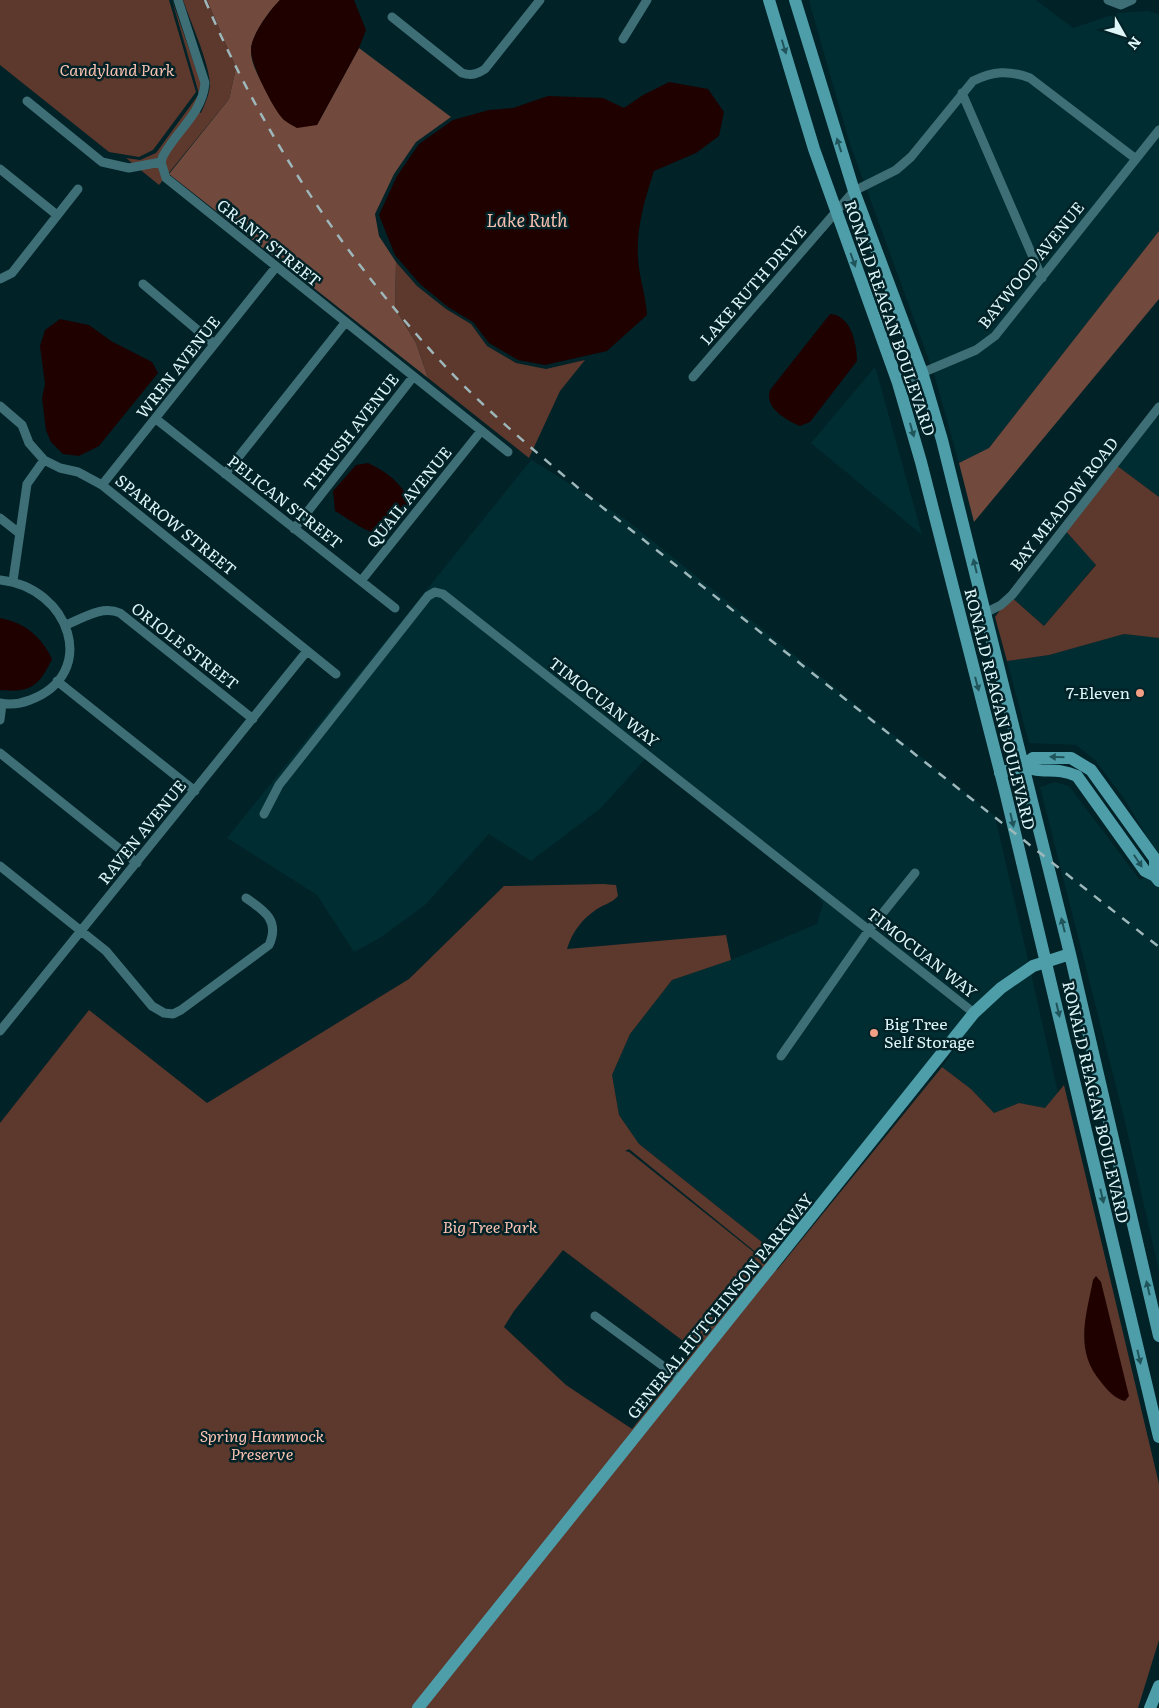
<svg xmlns="http://www.w3.org/2000/svg" width="1159" height="1708" font-family="Literata,serif">
	<rect width="100%" height="100%" fill="#012227"/>
	<!-- built -->
	<path fill="#002d32" d="M811,0H1036L1073,28L1118,13L1148,11L1159,14V231L989,448L959,463L934,374L850,144L809,1Z
		M875,367L877,373L922,535L811,443Z
		M1156,416L1159,418V497L1116,465Z
		M529,458L625,519L995,816L1029,964L996,986L777,1254L639,1144L619,1115L612,1075L630,1034L672,980L731,960L817,924L823,903L806,882L647,757L601,808L531,861L489,834L425,905L380,938L354,952L317,895L227,838L531,460Z
		M1064,529L1096,564L1044,626L1010,596Z
		M1124,634L1159,638V857L1125,800L1095,760L1076,745L1029,743L1007,661L1049,655Z
		M1055,782L1069,786L1140,880L1146,876L1153,880L1159,888V1271L1125,1122L1040,787Z
		M1031,973L1062,1111L1019,1103L994,1113L971,1089L942,1067L977,1016L1001,992Z"/>
	<!-- green -->
	<path fill="#5d382c" fill-rule="evenodd" d="M0,0H169L196,92L153,150L139,157L109,152L0,65Z
		M172,0L201,83L200,93L193,109L201,113C205,103 210,94 210,83C208,60 191,23 183,0H207L236,68L229,99L159,185L126,158L140,160L156,153L199,94Z
		M396,262L417,286L446,309L471,324L487,346L516,363L546,369L585,360L560,391L529,458L428,378L416,343L395,308Z
		M1116,465L1159,497V638L1124,634L1049,655L1007,661L995,617L1010,596L1044,626L1096,565L1064,529Z
		M603,884L616,885L618,896C612,903 605,904 597,909C582,919 572,932 567,949L726,935L731,960L672,980L630,1034L612,1075L619,1115L639,1144L777,1254L769,1264L777,1270L942,1067L971,1089L994,1113L1019,1103L1045,1108L1064,1085L1159,1484V1640L1138,1708H0V1123L89,1010L207,1103L409,979L504,886ZM629,1149L758,1254L760,1257L629,1152L625,1151ZM563,1250L695,1350L632,1429L566,1385L504,1327L514,1311Z"/>
	<!-- forest -->
	<path fill="#71493d" d="M207,0H280C270,10 251,35 251,50C250,70 274,102 284,119L317,125L359,48L451,117L416,142L394,174L375,214L379,236L396,262L395,308L416,343L428,378L169,174L229,99L236,68Z
		M1159,231V299L974,522L959,463L989,448Z"/>
	<!-- water -->
	<path fill="#1f0200" d="M280,0H354L366,30L359,48L317,125L297,128C293,126 288,123 284,120C273,109 251,65 251,50C251,35 270,10 280,0Z
		M669,82L708,89L724,112L719,136L696,153L654,171C645,199 636,228 638,258C639,278 646,295 647,315L607,351L545,365L518,360L489,343L473,322L448,307L420,284L395,255L379,215L397,176L419,144L453,120L489,110L513,108L548,96L603,98L624,108L643,95Z
		M830,314C851,315 857,344 857,361L810,422L800,426C786,420 764,408 770,390Z
		M60,319L89,325L111,341L152,362L158,373L99,446L79,456L63,454L51,442L46,430L42,398L45,384L40,346L45,330Z
		M368,463C387,472 400,482 410,501C379,545 377,537 335,511L333,491L356,465Z
		M0,618C25,623 41,636 52,659C39,686 31,693 0,690Z
		M1096,1276L1101,1282L1129,1396L1125,1401C1115,1399 1107,1390 1101,1382C1074,1350 1086,1317 1093,1280Z"/>
	<g fill="none" stroke-linecap="round" stroke-linejoin="round">
		<!-- street -->
		<path stroke="#3f6f76" stroke-width="9" d="M178,0L205,83C202,114 177,130 163,156L161,162L166,178L508,452
			M1108,0L1121,5L1132,0
			M392,17L462,73C472,76 477,74 485,69L540,0
			M623,39L647,0
			M962,93L1042,278
			M27,101L102,162L129,168L161,162
			M0,169L57,215
			M0,279L12,273L78,189
			M143,284L214,344
			M693,377L854,191L896,170L911,157L973,81C993,71 1009,70 1030,78L1136,159
			M898,383L976,350L995,336L1159,130
			M0,406L22,425L29,443L44,460L60,468L78,472L102,485L336,674
			M156,419L395,608
			M225,474L345,323
			M102,485L276,267
			M0,518L19,533
			M294,529L413,377
			M0,580C70,587 100,674 30,700C20,704 10,705 0,703
			M13,581L27,484L44,460
			M361,581L481,431
			M987,612L1001,605L1012,595L1159,407
			M66,625C83,618 102,605 120,613L253,719
			M57,681L195,791
			M0,720L2,704
			M0,753L137,863
			M264,814L279,785L428,596L435,592L443,594L974,1013
			M0,866L106,951L152,1006L164,1013L173,1014L181,1010L269,945C280,921 265,911 246,898
			M0,1031L307,651
			M781,1056L869,930L915,873
			M595,1316L682,1380"/>
		<!-- secondary -->
		<path stroke="#4e9eaa" stroke-width="12" d="M769,0L814,149L898,383L921,462L1005,791L1159,1437
			M795,0L854,191L922,372L942,440L1070,954L1159,1336
			M1023,766C1043,775 1054,766 1077,776L1145,871L1155,876L1159,881
			M1000,773L1023,766L1033,758H1071L1091,770L1155,859V876
			M418,1708L974,1013L1001,988L1033,966L1070,954
			M1150,1708L1159,1686"/>
		<!-- rail -->
		<path stroke="#9db7ba" stroke-width="2.5" stroke-dasharray="9 9" stroke-linecap="butt" d="M205,0C266,143 354,272 462,384C500,422 542,457 583,492L1159,947"/>
	</g>
	<!-- one-way arrows -->
	<defs><path id="oneway-solid" d="M-6-.8H1V-3.2L6.5 0L1 3.2V.8H-6Z" transform="scale(1.25)"/></defs>
	<g fill="#20545b">
		<use href="#oneway-solid" transform="translate(784 47) rotate(73)"/>
		<use href="#oneway-solid" transform="translate(839 145) rotate(-108)"/>
		<use href="#oneway-solid" transform="translate(853 260) rotate(70)"/>
		<use href="#oneway-solid" transform="translate(912 430) rotate(74)"/>
		<use href="#oneway-solid" transform="translate(975 566) rotate(-104)"/>
		<use href="#oneway-solid" transform="translate(977 684) rotate(75)"/>
		<use href="#oneway-solid" transform="translate(1057 757) rotate(-179)"/>
		<use href="#oneway-solid" transform="translate(1012 820) rotate(77)"/>
		<use href="#oneway-solid" transform="translate(1138 861) rotate(56)"/>
		<use href="#oneway-solid" transform="translate(1063 925) rotate(-104)"/>
		<use href="#oneway-solid" transform="translate(1058 1010) rotate(77)"/>
		<use href="#oneway-solid" transform="translate(1102 1196) rotate(77)"/>
		<use href="#oneway-solid" transform="translate(1148 1288) rotate(-103)"/>
		<use href="#oneway-solid" transform="translate(1139 1357) rotate(77)"/>
	</g>
	<!-- markers -->
	<g fill="#f39f85" stroke="#012227" stroke-width="2">
		<circle cx="1140" cy="693" r="5"/>
		<circle cx="874" cy="1033" r="5"/>
	</g>
	<g text-anchor="middle" stroke-width="5" stroke-linejoin="round" paint-order="stroke">
		<!-- park labels -->
		<g font-size="16" font-style="italic" fill="#fcc3b2" stroke="#012227">
			<text x="117" y="76">Candyland Park</text>
			<text x="490" y="1233">Big Tree Park</text>
			<text x="262" y="1442">Spring Hammock<tspan x="262" dy="18">Preserve</tspan></text>
		</g>
		<!-- street labels -->
		<g font-size="16" fill="#dff6f9" stroke="#012227">
			<text transform="translate(269 243) rotate(39)" y="6">GRANT STREET</text>
			<text transform="translate(1031 265) rotate(-51)" y="6">BAYWOOD AVENUE</text>
			<text transform="translate(753 285) rotate(-49)" y="6">LAKE RUTH DRIVE</text>
			<text transform="translate(890 318) rotate(71)" y="6">RONALD REAGAN BOULEVARD</text>
			<text transform="translate(178 367) rotate(-52)" y="6">WREN AVENUE</text>
			<text transform="translate(351 432) rotate(-52)" y="6">THRUSH AVENUE</text>
			<text transform="translate(409 497) rotate(-51)" y="6">QUAIL AVENUE</text>
			<text transform="translate(285 502) rotate(38)" y="6">PELICAN STREET</text>
			<text transform="translate(1064 504) rotate(-52)" y="6">BAY MEADOW ROAD</text>
			<text transform="translate(176 525) rotate(39)" y="6">SPARROW STREET</text>
			<text transform="translate(185 646) rotate(38)" y="6">ORIOLE STREET</text>
			<text transform="translate(604 702) rotate(38)" y="6">TIMOCUAN WAY</text>
			<text transform="translate(1000 709) rotate(76)" y="6">RONALD REAGAN BOULEVARD</text>
			<text transform="translate(142 832) rotate(-51)" y="6">RAVEN AVENUE</text>
			<text transform="translate(922 953) rotate(38)" y="6">TIMOCUAN WAY</text>
			<text transform="translate(1096 1102) rotate(77)" y="6">RONALD REAGAN BOULEVARD</text>
			<text transform="translate(720 1306) rotate(-51)" y="6">GENERAL HUTCHINSON PARKWAY</text>
		</g>
		<!-- poi labels -->
		<g font-size="16" fill="#dff6f9" stroke="#012227" text-anchor="end">
			<text x="1130" y="699">7-Eleven</text>
			<text x="884" y="1030" text-anchor="start">Big Tree<tspan x="884" dy="18">Self Storage</tspan></text>
		</g>
		<!-- water labels -->
		<g font-size="18" font-style="italic" fill="#f7bead" stroke="#012227">
			<text x="527" y="227">Lake Ruth</text>
		</g>
	</g>
	<!-- north arrow -->
	<g transform="translate(1124 35) rotate(129)" stroke="#012227" stroke-width="4" paint-order="stroke">
	<path d="M0-4L9 19L0 12L-9 19Z" fill="#dff6f9"/>
	<text y="-8" font-size="14" font-weight="bold" text-anchor="middle" fill="#dff6f9">N</text>
	</g>
</svg>
